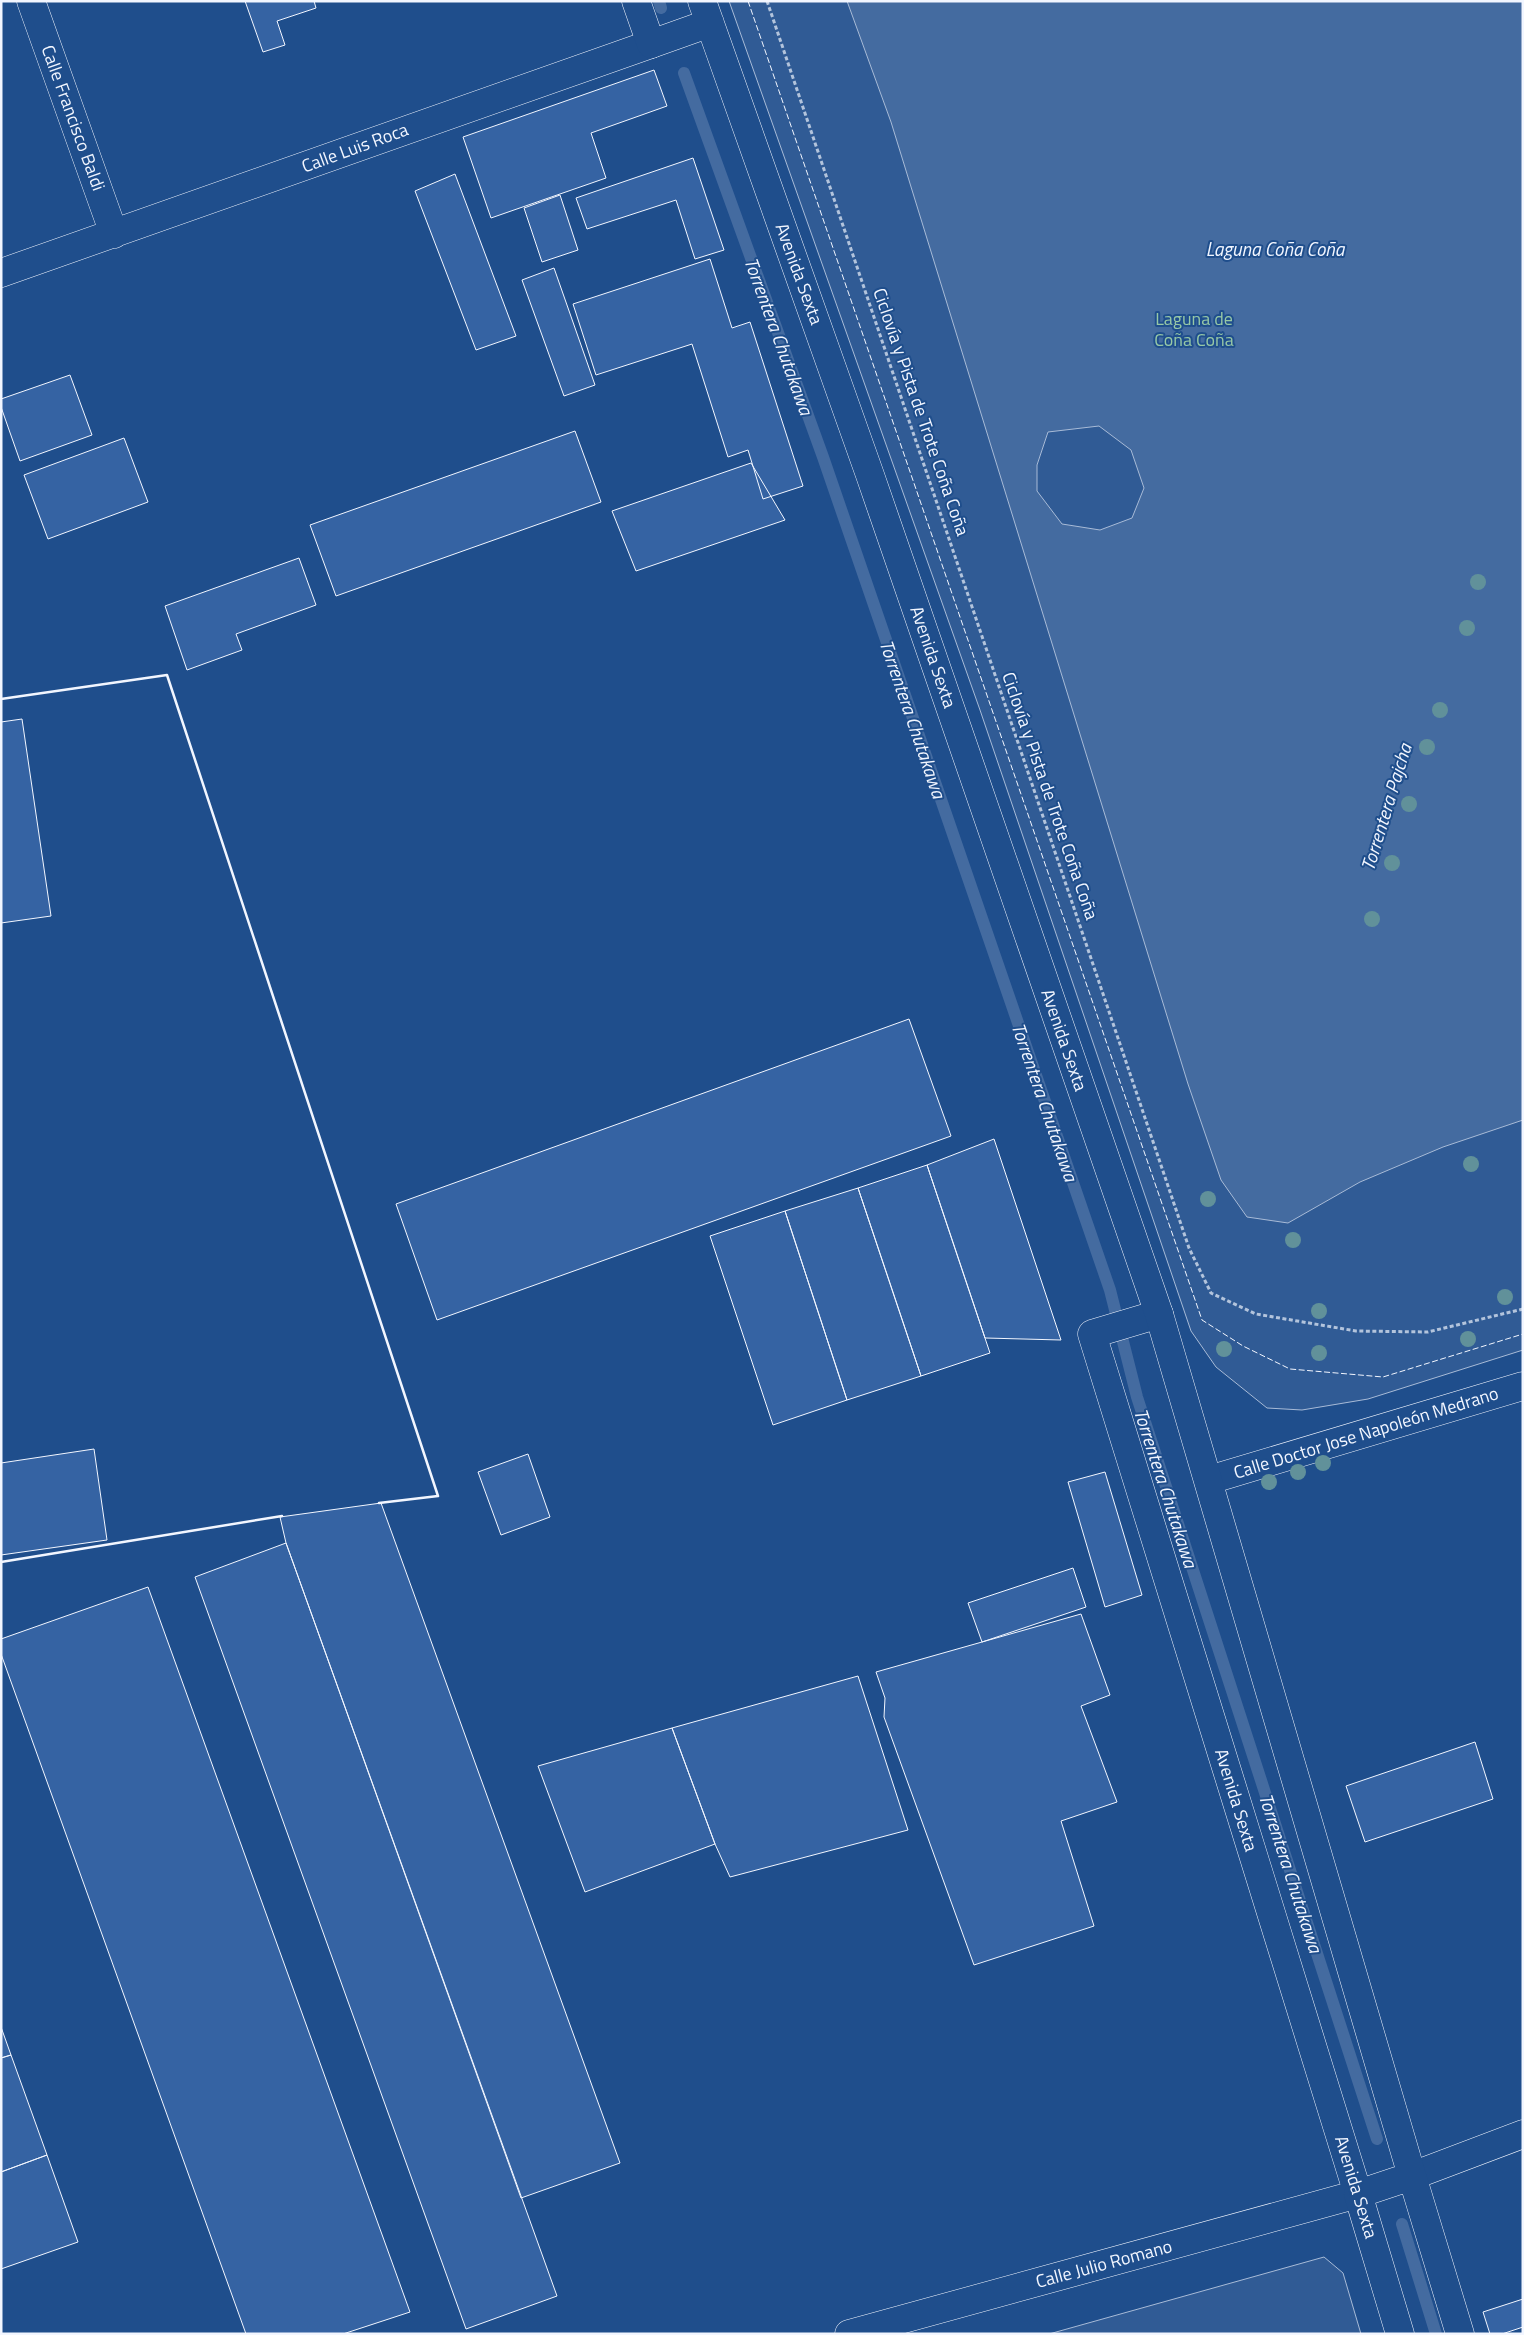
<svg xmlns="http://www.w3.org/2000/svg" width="1524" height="2335" font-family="'Titillium Web',sans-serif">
	<rect width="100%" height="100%" fill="#1f4e8c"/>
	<!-- built -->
	<path fill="#305b95" stroke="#a8bbd7" d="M729,1H1523V1350L1368,1399L1302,1410L1267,1408L1216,1367L1191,1331L980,710Z
		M1324,2257L1343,2273L1361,2334H1049Z"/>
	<!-- water -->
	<path fill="#446ba0" stroke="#a8bbd7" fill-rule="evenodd" d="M847,1H1523V1120L1443,1147L1360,1182L1288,1223L1247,1217L1221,1180L1188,1084L891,122ZM1099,426L1131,450L1144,488L1132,518L1100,530L1062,524L1037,491V465L1048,432Z"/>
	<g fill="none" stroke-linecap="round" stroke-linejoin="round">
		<!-- stream -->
		<path stroke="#446ba0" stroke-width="12" d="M659,1L661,8
			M684,73L823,457L1110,1290L1137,1397L1377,2139
			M1402,2224L1436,2334"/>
	</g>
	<!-- building -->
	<path fill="#3563a3" stroke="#f2f6ff" d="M245,1H314L316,8L277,21L285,45L263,52Z
		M654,70L667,106L591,133L606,178L491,218L463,137Z
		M693,158L724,250L695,259L676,200L587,229L576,198Z
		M455,174L516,336L476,350L415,191Z
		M560,195L578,250L542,262L524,208Z
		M710,259L732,328L750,322L803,486L763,499L748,450L728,457L692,344L596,375L573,304Z
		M554,268L595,385L564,396L522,280Z
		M70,375L92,435L20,461L1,407V399Z
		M575,431L601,502L336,596L310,525Z
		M124,438L148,502L48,539L24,475Z
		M751,463L785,520L636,571L612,511Z
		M299,558L316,605L236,634L242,650L187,670L165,606Z
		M22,719L51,916L1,923V722Z
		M909,1019L951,1136L437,1320L396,1204Z
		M994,1139L1061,1340L985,1338L927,1165Z
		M927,1165L990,1353L921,1376L858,1188Z
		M858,1188L921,1376L847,1400L785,1211Z
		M785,1211L847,1400L773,1425L710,1236Z
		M94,1449L107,1540L1,1555V1463Z
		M528,1454L550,1517L501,1535L478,1472Z
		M1105,1472L1142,1595L1105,1607L1068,1482Z
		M381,1503L620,2163L521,2198L286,1543L280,1517Z
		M286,1543L557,2296L466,2329L195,1577Z
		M1073,1568L1086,1607L982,1642L968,1603Z
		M148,1587L410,2312L343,2334H246L1,1654V1639Z
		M1081,1614L1110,1695L1081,1706L1117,1802L1061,1821L1094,1926L974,1965L884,1717L885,1698L876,1672Z
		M858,1676L908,1830L730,1877L715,1844L672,1728Z
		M672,1728L715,1844L585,1892L538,1766Z
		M1475,1742L1493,1799L1365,1842L1346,1786Z
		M1,2027L11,2055L1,2058Z
		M11,2055L47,2155L1,2172V2058Z
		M47,2155L78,2242L1,2269V2172Z
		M1523,2299V2327L1502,2334H1490L1483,2312Z"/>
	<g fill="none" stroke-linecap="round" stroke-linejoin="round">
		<!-- street casing -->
		<g stroke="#f2f6ff" stroke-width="29">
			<path id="street" d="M31,1L114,234
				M1,273L651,44
				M1209,1480L1523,1386
				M1412,2176L1523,2134
				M849,2334L1358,2194L1092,1334L1159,1314"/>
		</g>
		<!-- secondary casing -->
		<g stroke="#f2f6ff" stroke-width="29">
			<path id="secondary" d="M636,1L651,44L710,23
				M702,1L870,475L1159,1314L1412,2176L1460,2334
				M1400,2334L1358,2194L1412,2176"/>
		</g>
		<!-- path -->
		<path stroke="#b3c4dc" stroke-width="3" stroke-dasharray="4 2.5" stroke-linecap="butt" d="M767,1L1189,1248L1211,1293L1256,1314L1356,1331L1428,1332L1523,1309"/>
		<!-- street -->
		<use href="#street" stroke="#1f4e8c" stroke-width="28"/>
		<!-- secondary -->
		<use href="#secondary" stroke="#1f4e8c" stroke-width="28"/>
		<!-- fence -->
		<path stroke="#f2f6ff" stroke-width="1" stroke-dasharray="6 2.5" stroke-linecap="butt" d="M748,1L1202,1320L1243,1346L1290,1369L1383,1377L1523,1334"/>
		<!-- wall -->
		<path stroke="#f2f6ff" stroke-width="2.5" d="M1,699L167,675L438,1496L379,1503
			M1,1562L282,1516"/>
	</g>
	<!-- trees -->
	<g fill="#61919a">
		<circle cx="1478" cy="582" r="8"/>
		<circle cx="1467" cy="628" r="8"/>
		<circle cx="1440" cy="710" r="8"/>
		<circle cx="1427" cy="747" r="8"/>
		<circle cx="1409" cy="804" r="8"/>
		<circle cx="1392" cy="863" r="8"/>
		<circle cx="1372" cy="919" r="8"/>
		<circle cx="1471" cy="1164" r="8"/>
		<circle cx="1208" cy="1199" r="8"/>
		<circle cx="1293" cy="1240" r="8"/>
		<circle cx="1505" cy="1297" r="8"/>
		<circle cx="1319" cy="1311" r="8"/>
		<circle cx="1468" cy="1339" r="8"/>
		<circle cx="1224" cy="1349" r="8"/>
		<circle cx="1319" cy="1353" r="8"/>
		<circle cx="1323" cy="1463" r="8"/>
		<circle cx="1298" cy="1472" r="8"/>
		<circle cx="1269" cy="1482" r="8"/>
	</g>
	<g text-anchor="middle" stroke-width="4" stroke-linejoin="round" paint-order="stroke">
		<!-- street labels -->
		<g font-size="18" fill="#f2f6ff" stroke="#1f4e8c">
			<text transform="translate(73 118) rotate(70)" y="6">Calle Francisco Baldi</text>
			<text transform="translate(355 148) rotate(-20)" y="6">Calle Luis Roca</text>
			<text transform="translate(799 274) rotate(70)" y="6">Avenida Sexta</text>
			<text transform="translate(921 412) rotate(71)" y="6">Ciclovía y Pista de Trote Coña Coña</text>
			<text transform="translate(933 657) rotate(71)" y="6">Avenida Sexta</text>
			<text transform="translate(1050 796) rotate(71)" y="6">Ciclovía y Pista de Trote Coña Coña</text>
			<text transform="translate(1064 1040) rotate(71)" y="6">Avenida Sexta</text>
			<text transform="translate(1366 1433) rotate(-17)" y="6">Calle Doctor Jose Napoleón Medrano</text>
			<text transform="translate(1236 1800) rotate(73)" y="6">Avenida Sexta</text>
			<text transform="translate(1356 2187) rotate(73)" y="6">Avenida Sexta</text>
			<text transform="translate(1104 2264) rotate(-15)" y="6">Calle Julio Romano</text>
		</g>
		<!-- park labels -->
		<g font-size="18" fill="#97c8a6" stroke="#1f4e8c">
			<text x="1194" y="325">Laguna de<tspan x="1194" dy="21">Coña Coña</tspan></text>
		</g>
		<!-- water labels -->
		<g font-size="19" font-style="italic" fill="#f2f6ff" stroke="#1f4e8c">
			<text x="1275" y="256">Laguna Coña Coña</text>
			<text transform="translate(779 336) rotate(70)" y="7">Torrentera Chutakawa</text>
			<text transform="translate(913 719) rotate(71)" y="7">Torrentera Chutakawa</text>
			<text transform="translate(1386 807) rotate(-73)" y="7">Torrentera Pajcha</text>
			<text transform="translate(1045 1102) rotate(71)" y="7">Torrentera Chutakawa</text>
			<text transform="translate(1166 1488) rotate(72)" y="7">Torrentera Chutakawa</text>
			<text transform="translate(1291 1873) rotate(72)" y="7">Torrentera Chutakawa</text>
		</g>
	</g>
	<!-- border -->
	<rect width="1524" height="2335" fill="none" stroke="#f2f6ff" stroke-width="5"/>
</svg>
